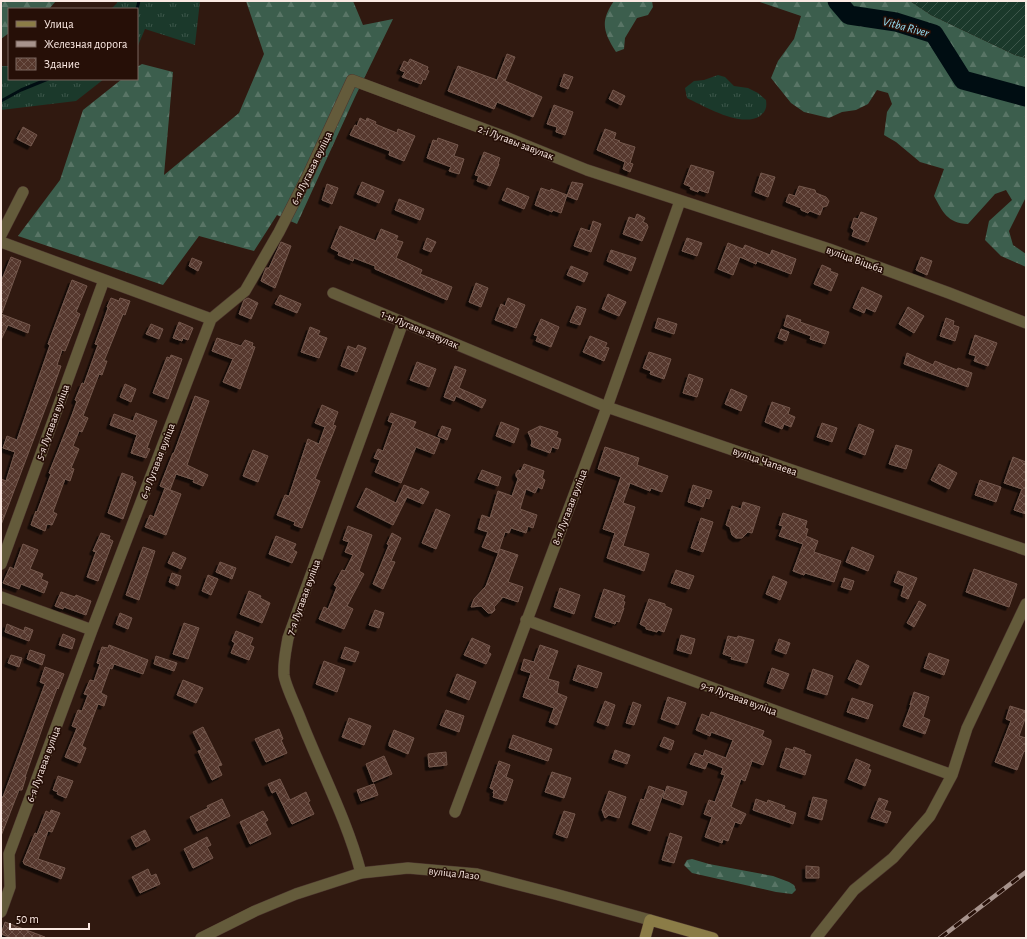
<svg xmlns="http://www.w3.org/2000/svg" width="1027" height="939" font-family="'Alegreya Sans',sans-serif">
	<defs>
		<pattern id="grass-tufts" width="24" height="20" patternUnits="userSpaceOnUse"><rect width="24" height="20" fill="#1b392b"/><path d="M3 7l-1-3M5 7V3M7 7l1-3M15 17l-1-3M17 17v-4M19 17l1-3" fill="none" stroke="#3d564a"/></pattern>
		<pattern id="forest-firs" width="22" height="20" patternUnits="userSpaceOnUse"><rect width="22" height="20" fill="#3c5e4d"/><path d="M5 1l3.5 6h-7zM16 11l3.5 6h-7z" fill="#597566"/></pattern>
		<pattern id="garden-furrows" width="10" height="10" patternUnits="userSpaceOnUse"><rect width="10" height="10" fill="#1b392b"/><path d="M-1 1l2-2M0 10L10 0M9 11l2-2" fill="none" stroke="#3d564a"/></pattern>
		<pattern id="building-cross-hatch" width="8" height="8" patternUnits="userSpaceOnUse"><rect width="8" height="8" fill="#57382d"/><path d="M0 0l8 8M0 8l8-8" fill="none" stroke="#70554b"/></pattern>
		<filter id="shadow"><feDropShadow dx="-3.5" dy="3.5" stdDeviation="0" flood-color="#0009"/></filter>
	</defs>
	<rect width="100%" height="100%" fill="#301910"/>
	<!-- grass -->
	<path fill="url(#grass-tufts)" d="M117,1H200L195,45L145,29L137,48V9H111L117,3Z
		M1,66H9V79H104L76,101L1,110Z
		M718,75L725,77L734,86L748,88L758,93L766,100C767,107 766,111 760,116C741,128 706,107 687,98L685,88L694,81L704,80Z"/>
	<!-- forest -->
	<path fill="url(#forest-firs)" d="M1,1H56L49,9H9V33L1,39Z
		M246,1H353L363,25L393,19L355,97L297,224L277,215L254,251L199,236L163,285L18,236L60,180L83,110L122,79H137V67L142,64L173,72L164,175L239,113L264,54Z
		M614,1H652L653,7L648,15L637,18L625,38L624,49L616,52C603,32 600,21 614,1Z
		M757,1H910L931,15L1015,55L1026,58V197L1009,231L1013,245L1026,254V267L1001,256L985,240L989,221L1012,200L1006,190L995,194L968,224C947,223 943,212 934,196L944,169L920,162L896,142L884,135L887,112L892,104L888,93L877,90L868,104L856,110L842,112L829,118L804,112L791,103L771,78L778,61L794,39L801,16Z
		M692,859L709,864L773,876L789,882L794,885L796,890L792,894L776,892L692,873L684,865L687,860Z"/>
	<!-- garden -->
	<path fill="url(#garden-furrows)" d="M910,1H1026V58L1015,55L931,15Z"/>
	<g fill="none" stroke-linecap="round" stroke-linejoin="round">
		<!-- stream -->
		<path stroke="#000d12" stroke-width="3" d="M137,9L139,1
			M1,101L21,90L48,79"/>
		<!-- river -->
		<path stroke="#000d12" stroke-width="19" d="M837,1L849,15L896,22L934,34L963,80L1026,97"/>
	</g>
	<!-- building -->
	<path fill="url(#building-cross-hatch)" stroke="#74584d" filter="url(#shadow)" d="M507,54L515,57L505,81L542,97L533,117L497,102L494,109L448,91L458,66L497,80Z
		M410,59L428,67L427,70L429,71L425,80L423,79L421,84L402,77L405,72L400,70L404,61L408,63Z
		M564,74L573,77L568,89L560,86Z
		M613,90L625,96L621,105L609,99Z
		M554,105L573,112L565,135L556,132L557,127L547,124Z
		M360,118L366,121L367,118L376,122L375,124L397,133L398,129L415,136L404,161L389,155L390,151L350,135L355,125L357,126Z
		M23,127L37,135L31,146L17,139Z
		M605,129L616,133L614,139L620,141L619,142L635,147L630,163L633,164L630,172L623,169L625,162L597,150Z
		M438,138L458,145L454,156L464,159L459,174L449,171L451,167L427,158L433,140L437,141Z
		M484,152L500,158L498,164H499L490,186L477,181L479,176L475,175Z
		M691,165L714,172L708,193L699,190L698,192L690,189L691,187L684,184Z
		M761,173L775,177L768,197L755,192Z
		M362,182L384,191L379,203L357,194Z
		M572,182L583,184L577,200L567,196Z
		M327,184L338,188L332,204L322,200Z
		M799,186L815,190L816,193L826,197L829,201L827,206L823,207L820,215L810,211L808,213L801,210V208L786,202L789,194L795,196Z
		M507,188L529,197L524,209L502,200Z
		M541,188L550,191L551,189L567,195L561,213L553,210L552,212L535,205Z
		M399,199L424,209L420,220L395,210Z
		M861,212L877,218L868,242L852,236L854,230L851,228L854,218L858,219Z
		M637,214L645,218L643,222L647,224L648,227L642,241L623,234L629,217L635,219Z
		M593,221L601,224L591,252L574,246L581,228L590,231Z
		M340,226L376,241L381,229L398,236L396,240L403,242L396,258L422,270L420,274L452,287L447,300L375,269V266L354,258L353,261L338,255L339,252L331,248Z
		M427,238L436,242L431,252L423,249Z
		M687,238L702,243L697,256L682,251Z
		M281,242L291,246L275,288L261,281L266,268H269Z
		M728,243L743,249L745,245L770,255L772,250L796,259L791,274L757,261L756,264L740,257L733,275L718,269Z
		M611,250L636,258L631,271L607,261Z
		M11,257L21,261L2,313L1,282Z
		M921,257L932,261L927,275L916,270Z
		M192,258L202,262L198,271L189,266Z
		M822,265L831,269L830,271L838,274L831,291L814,284Z
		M571,266L588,273L584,282L567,275Z
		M72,280L87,286L76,312L80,314L65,351L62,350L57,365L61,366L52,391L1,525V479L6,481L15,452L3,448L7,436L17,440L50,345L48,344Z
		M476,283L488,288L481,307L469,302Z
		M862,287L882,296L875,312L866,308L864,313L853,308Z
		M608,294L626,302L619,316L602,309Z
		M280,295L301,304L297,313L275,304Z
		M111,298L119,301L120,298L130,301L125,315L123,314L104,361H107L102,375L99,374L83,416L88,418L82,432L79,431L73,446L79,449L71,468L74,469L70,481L65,479L53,512L57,514L52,525L47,524L45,531L31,525L36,511L37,512L51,474L49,473L72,415L77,401L75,400L82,383L84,384L98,345L95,344L108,308L107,307Z
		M248,298L258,303L251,319L239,314L244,300Z
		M508,298L525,305L516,328L495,320L501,304L505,306Z
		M577,306L586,309L580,325L570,322Z
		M908,307L924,316L914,333L899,324Z
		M1,314L30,325L28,333L8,325L1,340Z
		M787,315L801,320L800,322L829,332L825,344L810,339L811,336L784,326Z
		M658,318L677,324L674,334L655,328Z
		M946,318L954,321L953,325L959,327L955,341L940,336Z
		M541,319L559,327L551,347L536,341L538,336L534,335Z
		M179,322L193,328L188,340L183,338L182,341L173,338Z
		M151,324L163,329L159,339L146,334Z
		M310,327L320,331L318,335L327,338L319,358L301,352Z
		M781,329L789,332L786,341L778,338Z
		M975,335L997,343L988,366L974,361L976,356L969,354Z
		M590,336L607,343L605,347L609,348L604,361L583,352Z
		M217,338L241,346L245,340L253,343L252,346L255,347L240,389L223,382L233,359L212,351Z
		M358,345L366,348L357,372L341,366L348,346L356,349Z
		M649,352L671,359L664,379L650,374L651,371L643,368Z
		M907,353L933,365L935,361L957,370L958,368L972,373L968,387L904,364Z
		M171,355L182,359L168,399L153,393L167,357L170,358Z
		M417,362L436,369L429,387L410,380Z
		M455,366L466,370L459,388L486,400L482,408L456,396L454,401L444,397Z
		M689,374L703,379L697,397L683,393Z
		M125,384L136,389L131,402L120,397Z
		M731,389L747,396L741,411L725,404Z
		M195,396L209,401L187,465L208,475L203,486L193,482L194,480L176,474L170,490L160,486L173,453H174Z
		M772,402L790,408L788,414L795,417L791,427L784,424L782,429L765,422Z
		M322,405L338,412L333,425L336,426L315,479L320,481L302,528L294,525L295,522L277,515L285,495L289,496L308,439L319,444L325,427L315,423Z
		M136,413L157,421L147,448L150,449L146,458L131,453L137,435L110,425L114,414L133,421Z
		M391,413L416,422L413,428L440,439L434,454L416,447L401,483L375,472L380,460L374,458L378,449L383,451L393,423L388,421Z
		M501,422L519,429L514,443L496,436Z
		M822,423L837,428L832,442L817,437Z
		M859,424L874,430L865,455L849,449Z
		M442,426L451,429L447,440L438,436Z
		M540,426L558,432L556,437L561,439L558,449L552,447L550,453L531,446L532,441L528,432Z
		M896,445L912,450L906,469L889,464Z
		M605,447L639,458L637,465L668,476L662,492L651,488L650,491L630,483L623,503L635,507L623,546L649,554L644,571L607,558L615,533L603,529L621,477L598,469Z
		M253,450L268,456L258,482L243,476Z
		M1013,457L1026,462V514L1014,510L1022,489L1004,483Z
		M524,464L544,471L542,478L545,480L542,489L538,487L535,493L526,489L520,509L537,515L533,528L528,526L526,533L511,528L509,533L505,532L498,553L482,547L488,532L478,529L482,515L490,518L498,491L512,496L518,479L516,476V473L518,470L521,471Z
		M939,464L957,473L949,489L931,480Z
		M482,470L501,477L498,486L478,479Z
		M122,473L133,477L132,480L136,482L123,519L108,513Z
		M980,480L1001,487L996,502L975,495Z
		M404,485L419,491L421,488L429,492L423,504L407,497L393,525L357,507L366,488L396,503Z
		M693,485L712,491L709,499L706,498L703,507L688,502Z
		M165,488L181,494L166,535L145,527L150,515L154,517Z
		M743,502L760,507L752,533L748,532L742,538H736L732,535L730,527L726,525L732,506L741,509Z
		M436,509L450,515L436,549L422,543Z
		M783,513L807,521L805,528L808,529L806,536L818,541L814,552L841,561L834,582L805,573L804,575L793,571L803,544L779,536L783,526L779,525Z
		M701,518L713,522L703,552L691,548Z
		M348,526L372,535L359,571L364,574L347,606L353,609L344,629L319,619L324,607L328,609L337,587L334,585L342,570L345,571L353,555L345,552L349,542L343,540Z
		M101,533L110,536L109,539L113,541L98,581L87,577L96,552L93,551Z
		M392,533L401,538L391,561L395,562L383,589L373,584L389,545L387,544Z
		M276,536L296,544L293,550L297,552L292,563L269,554Z
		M23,544L38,550L30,569L43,574L41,579L48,582L44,593L21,584L19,589L3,583L10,567L14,569Z
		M143,547L155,551L139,600L126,595Z
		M852,547L874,556L868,571L846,562Z
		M500,549L518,555L508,582L523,587L518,602L503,597L494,607L495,610L492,613H488L481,606L471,607L474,599L486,586Z
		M173,552L186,558L181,569L168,563Z
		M220,562L236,568L232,579L216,572Z
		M974,569L1017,584L1009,607L966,592Z
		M676,570L694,576L689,589L671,583Z
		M898,571L917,578L908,599L901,596L904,586L894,582Z
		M172,573L181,576L178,586L169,582Z
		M208,575L218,579L211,595L202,591Z
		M773,576L787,582L780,600L766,594Z
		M844,578L854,581L851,590L841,587Z
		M560,588L580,595L574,614L554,607Z
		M604,589L625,596L623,601L625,602L623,608H624L619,622L616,621L615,624L595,617Z
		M249,591L261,596L260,598L270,603L262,623L240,614Z
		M61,592L75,597L76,595L91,601L86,615L64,607L63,609L55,606Z
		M649,599L665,604V606L672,609L664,632L658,630L657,632L646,629V627L640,624Z
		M919,601L926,605L914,627L907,623Z
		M375,610L384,613L379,628L369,625Z
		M120,613L132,618L128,629L116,624Z
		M184,623L199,628L188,659L173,654Z
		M7,624L24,631L25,627L33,630L29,641L5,632Z
		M236,631L253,638L250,645L254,647L249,660L231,653L235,643L232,641Z
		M63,634L75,639L72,649L59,645Z
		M681,635L695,639L691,654L677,650Z
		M728,636L737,638L738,636L754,640L747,663L731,659L732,657L723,654Z
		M472,638L490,646L488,652L491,654L486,664L464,655Z
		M779,639L790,643L786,654L775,650Z
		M109,645L148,660L143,674L114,664L112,669L110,668L101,693L107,696L104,706L98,704L82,746L86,748L80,763L65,757L77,728L72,726L78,710L82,711L88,695L84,694L90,680L94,681L100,664L97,663L102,647L108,648Z
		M540,645L558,651L548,679L559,682L557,693L567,697L557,725L549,722L554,708L523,697L531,673L521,670L524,659L534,662Z
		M345,647L359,652L355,662L341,658Z
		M30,650L45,655L42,665L27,659Z
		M929,653L949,660L944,675L924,668Z
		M11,655L22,658L19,667L8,663Z
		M156,656L177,663L174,671L154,664Z
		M857,660L869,666L861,685L848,679Z
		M324,661L345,669L337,692L316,684Z
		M578,665L602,673L597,688L573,680Z
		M45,667L64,674L58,689L57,688L44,723L25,777H26L22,790H19L1,836V797H3L45,684L40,682Z
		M772,668L789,674L783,689L767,683Z
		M813,669L833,676L827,695L807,689Z
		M457,674L476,682L469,700L450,692Z
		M183,680L203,688L196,703L177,695Z
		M914,692L929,697L923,717L930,720L925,734L903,726L911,705H910Z
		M668,697L686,703L678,725L661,719Z
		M852,698L873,705L868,719L847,712Z
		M605,701L615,705L608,726L597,722Z
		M633,702L641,705L634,725L626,723Z
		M1010,706L1026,711V716L1019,736L1026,738V752L1024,751L1017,770L995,762L1011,721L1006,719Z
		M446,710L464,716L459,732L440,725Z
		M711,712L764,731L762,736L771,740V743L763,765L752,761L745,781L741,779L731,807L746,814L741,824L735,822L728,841L723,839L722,843L705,837L712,817L704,814L709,800L715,802L725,775L721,774L723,768L708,762L705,769L690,764L695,753L703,756L705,750L726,758L733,740L711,732L710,736L696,730L702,714L709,717Z
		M349,718L371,726L364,745L342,737Z
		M203,727L222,765L218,766L222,775L212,780L198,751L202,750L193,732Z
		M279,729L283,739L281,740L287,753L266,762L255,739Z
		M394,730L414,738L408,754L389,746V743Z
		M513,735L552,749L548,761L509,748Z
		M664,737L674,741L671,750L660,746Z
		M794,747L805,751L804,753L811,755L805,775L780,767L786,748L793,750Z
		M615,750L630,755L627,764L612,759Z
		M446,752L447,765L429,767L428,754Z
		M384,756L392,774L373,782L366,764Z
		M856,759L870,765L868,769L871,770L865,786L848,779Z
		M499,761L510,765L506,777L513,780L506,801L493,797L494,794L493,793L494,790L490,788Z
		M552,772L571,778L564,798L545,792Z
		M58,776L73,781L66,798L57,794L58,792L53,790Z
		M280,779L290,800L306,792L310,801L308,802L314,814L292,824L276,791L272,793L268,784Z
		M374,784L378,795L361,801L357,790Z
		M649,786L664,791L650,831L632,824L641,799L644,800Z
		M667,786L687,792L683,805L663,798Z
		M609,791L626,797L619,818L609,815L605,818L602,810Z
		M813,797L827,800L822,820L808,816Z
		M879,798L888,801L884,810L891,812L887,823L871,818Z
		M222,799L230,816L197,831L190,817L208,808L207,806Z
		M756,799L767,803L768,800L785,806L784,809L796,813L793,824L753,810Z
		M51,810L60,813L52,832L48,831L38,859L65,868L61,879L24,864V863L23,862L35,833L37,834L46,811L50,813Z
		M263,811L268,820L265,822L271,834L250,844L240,822Z
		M564,811L575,814L567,838L556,834Z
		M145,830L150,840L136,847L131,837Z
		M670,833L682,837L674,863L662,860Z
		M207,837L211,845L207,847L213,858L193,868L184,849Z
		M806,866L819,867V878H806Z
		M148,869L151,876L156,874L160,884L140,893L132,877Z
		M5,922L45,937V938H12L1,934Z"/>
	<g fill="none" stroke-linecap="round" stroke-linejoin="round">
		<!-- minor casing -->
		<g stroke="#4c362e" stroke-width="12">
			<path id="minor" d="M1,235L23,192
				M1,242L211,319
				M333,293L607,407L1026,550
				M1,564L104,280
				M1,597L92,630
				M526,620L952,775
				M455,812L607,407L680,201
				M361,873C347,820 321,771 301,720C297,709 285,685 284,675C283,662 286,650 288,638L403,322
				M1,912L10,887L9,854L92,630L211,319L245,291L279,232L308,175L352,80L508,138L587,170L829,249L949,293L1026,323
				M816,938L854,890L893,858L930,816L952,775L967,728L1026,604"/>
		</g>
		<!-- tertiary casing -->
		<g stroke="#4c362e" stroke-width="12">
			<path id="tertiary" d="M201,938L255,911L296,894L361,873L408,868L477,874L555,894L650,920"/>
		</g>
		<!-- secondary casing -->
		<g stroke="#4c362e" stroke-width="12">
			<path id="secondary" d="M645,938L650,920L713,938"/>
		</g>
		<!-- minor -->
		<use href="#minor" stroke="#645b3b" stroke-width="11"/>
		<!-- tertiary -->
		<use href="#tertiary" stroke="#645b3b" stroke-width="11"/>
		<!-- secondary -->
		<use href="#secondary" stroke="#8b7c47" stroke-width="11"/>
		<!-- rail casing -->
		<g stroke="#a7938c" stroke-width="4.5">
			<path id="rail" d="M940,938L1026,872"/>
		</g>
		<!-- rail -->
		<use href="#rail" stroke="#260f07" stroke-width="3" stroke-dasharray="9" stroke-linecap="butt"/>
	</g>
	<g text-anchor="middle" stroke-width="3.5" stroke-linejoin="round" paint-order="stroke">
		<!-- street labels -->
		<g font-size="11" fill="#fbe9e3" stroke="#260f07">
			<text transform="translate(516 142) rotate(21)" y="4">2-і Лугавы завулак</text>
			<text transform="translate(311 168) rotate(-64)" y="4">6-я Лугавая вуліца</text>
			<text transform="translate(855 259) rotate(20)" y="4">вуліца Віцьба</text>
			<text transform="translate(420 329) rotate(23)" y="4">1-ы Лугавы завулак</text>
			<text transform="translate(52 422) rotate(-70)" y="4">5-я Лугавая вуліца</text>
			<text transform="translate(157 461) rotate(-69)" y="4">6-я Лугавая вуліца</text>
			<text transform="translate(765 461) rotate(19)" y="4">вуліца Чапаева</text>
			<text transform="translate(569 507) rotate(-69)" y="4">8-я Лугавая вуліца</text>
			<text transform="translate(303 597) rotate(-70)" y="4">7-я Лугавая вуліца</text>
			<text transform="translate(739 698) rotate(20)" y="4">9-я Лугавая вуліца</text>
			<text transform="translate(43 764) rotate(-70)" y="4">6-я Лугавая вуліца</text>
			<text transform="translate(454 873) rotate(6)" y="4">вуліца Лазо</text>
		</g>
		<!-- water labels -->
		<g font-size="12" font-style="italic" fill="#97e1f6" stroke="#260f07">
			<text transform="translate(906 27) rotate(15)" y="4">Vitba River</text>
		</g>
	</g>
	<!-- border -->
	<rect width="1027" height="939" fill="none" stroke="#fbe9e3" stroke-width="4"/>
	<!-- legend -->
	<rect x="8" y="8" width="130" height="72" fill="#260f07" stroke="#7b665f"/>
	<rect x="16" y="21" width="20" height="6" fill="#8b7c47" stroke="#7b665f"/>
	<text x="44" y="28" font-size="12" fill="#fbe9e3">Улица</text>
	<rect x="16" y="41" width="20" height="6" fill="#a7938c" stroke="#7b665f"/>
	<text x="44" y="48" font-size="12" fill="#fbe9e3">Железная дорога</text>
	<rect x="16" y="58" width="20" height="12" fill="url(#building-cross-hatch)" stroke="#7b665f"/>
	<text x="44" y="68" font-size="12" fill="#fbe9e3">Здание</text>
	<!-- scale -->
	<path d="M10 923v6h79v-6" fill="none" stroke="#fbe9e3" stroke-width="2"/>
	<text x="16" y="923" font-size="12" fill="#fbe9e3" stroke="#260f07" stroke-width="3" paint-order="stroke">50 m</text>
</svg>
